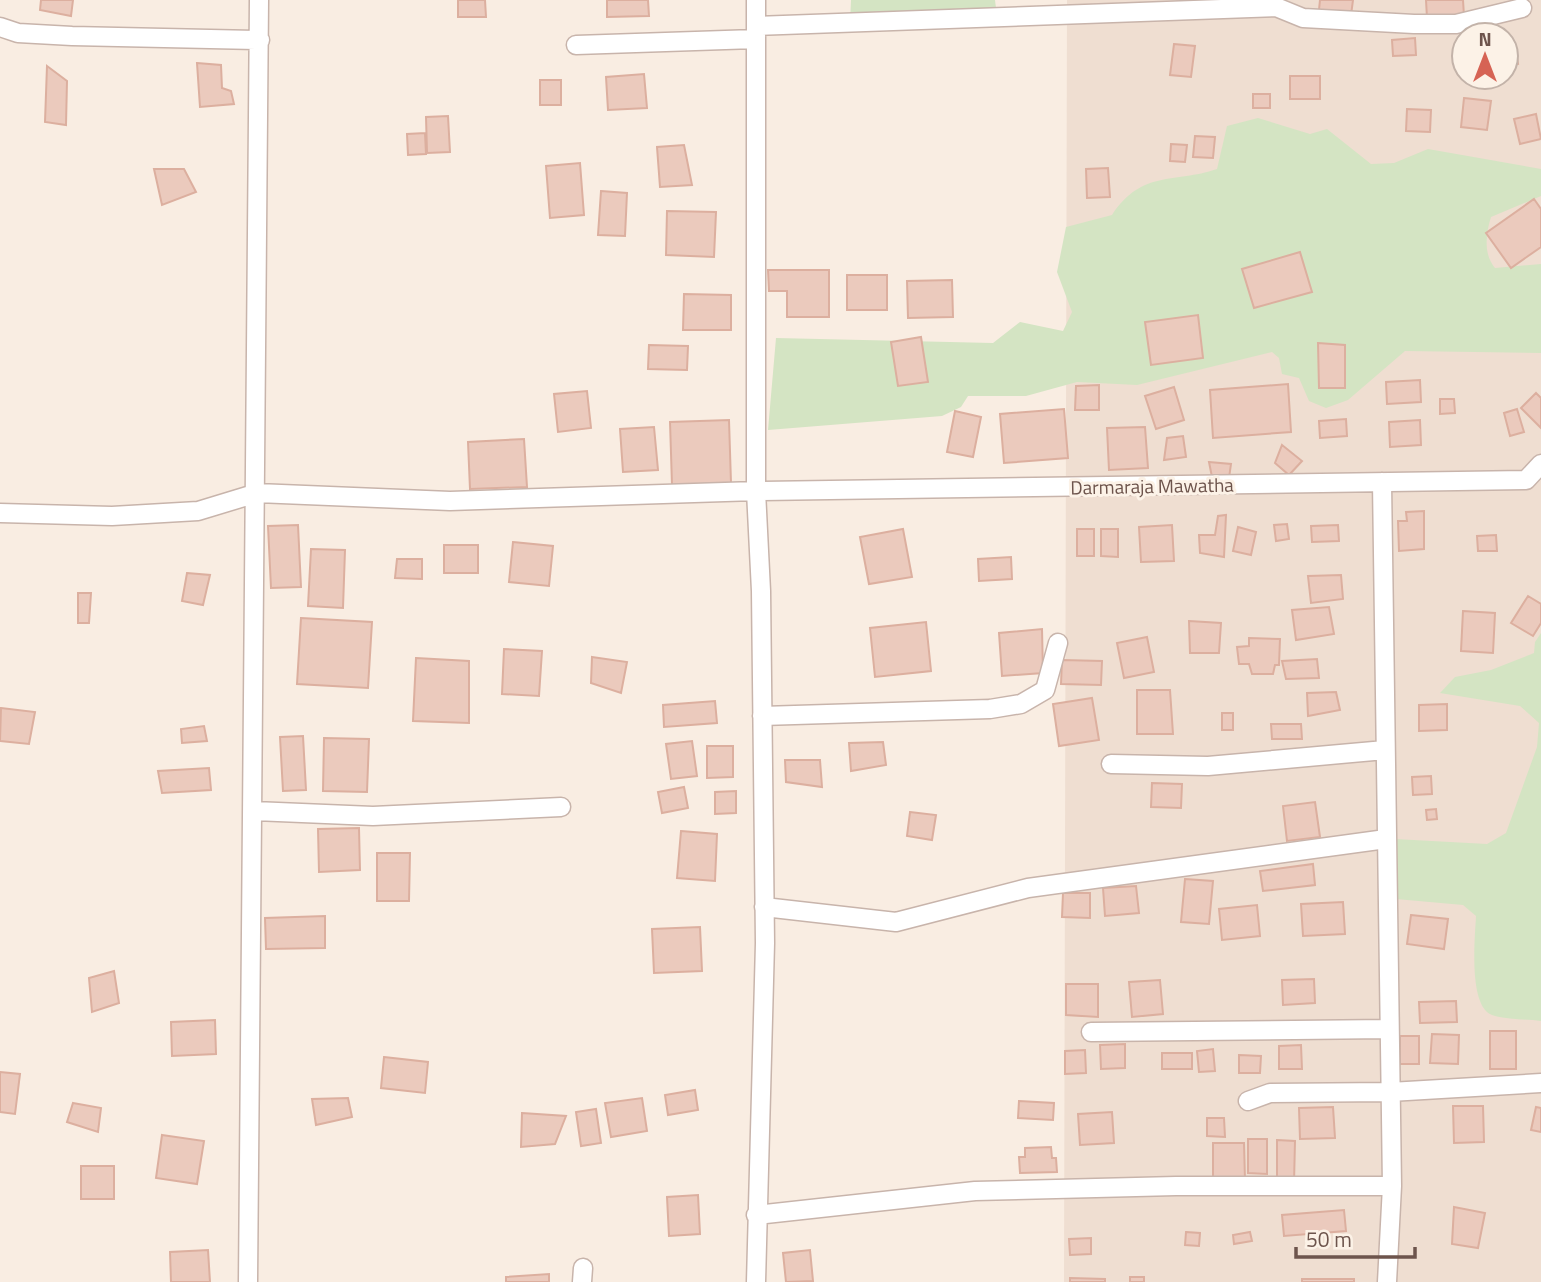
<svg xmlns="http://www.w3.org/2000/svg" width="1541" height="1282" font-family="'Titillium Web',sans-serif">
	<rect width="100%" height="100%" fill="#f9ede2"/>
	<!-- residential -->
	<path fill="#efded1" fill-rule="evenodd" d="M1067,0H1541V1282H1064ZM1464,35H1506V77H1464Z"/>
	<!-- green -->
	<path fill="#d4e4c3" d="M851,0H995L997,16L850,23Z
		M1258,118L1310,134L1327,129L1371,164L1394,163L1428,149L1541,169V196L1491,217C1486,233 1483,254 1495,268L1541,264V353L1405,351L1348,400L1326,408L1309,401L1299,378L1282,374L1279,358L1272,352L1137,385L1077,382L1026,396H968L961,407L942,416L768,430L776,338L993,343L1020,322L1063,331L1072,312L1057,272L1066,227L1112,215C1143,169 1173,184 1217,169L1227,126Z
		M1541,633V1021C1526,1019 1506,1020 1492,1015C1468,1006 1475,937 1476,916L1463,905L1396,899L1395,839L1487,844L1506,833L1537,747L1539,723L1520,706L1440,693L1455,677L1491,670L1534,653L1535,642Z"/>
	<!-- building -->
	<path fill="#ebcabd" stroke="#dcaf9f" stroke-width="2" d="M41,0H73L71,16L40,10Z
		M458,0H485L486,17H458Z
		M607,0H648L649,16L607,17Z
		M1320,0H1353L1351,15L1319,10Z
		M1426,0H1463L1464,16L1427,18Z
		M1415,38L1416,55L1393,56L1392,40Z
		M1174,44L1195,46L1191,77L1170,75Z
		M1515,45L1518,64L1506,66V46Z
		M197,63L221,65L222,88L231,91L234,104L200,107Z
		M47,66L67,81L66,125L45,122Z
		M644,74L647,108L608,110L606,77Z
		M1290,76H1320V99H1290Z
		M540,80H561V105H540Z
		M1253,94H1270V108H1253Z
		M1464,98L1491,101L1487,130L1461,127Z
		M1407,109L1431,110L1430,132L1406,131Z
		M1536,114L1541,139L1520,144L1514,119Z
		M448,116L450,152L427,153L426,117Z
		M425,133L426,154L408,155L407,134Z
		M1195,136L1215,137L1213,158L1193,157Z
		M1171,144L1187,145L1185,162L1170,161Z
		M684,145L692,185L660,187L657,147Z
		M580,163L584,215L550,218L546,166Z
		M1108,168L1110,197L1087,198L1086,169Z
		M154,169H184L196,192L162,205Z
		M601,191L627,193L625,236L598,235Z
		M1534,199L1541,209V247L1511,268L1486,233Z
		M667,211L716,212L714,257L666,255Z
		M1300,252L1312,292L1254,308L1242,269Z
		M768,270H829V317H787V291H769Z
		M847,275H887V310H847Z
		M952,280L953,317L908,318L907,281Z
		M684,294L731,295V330H683Z
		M1198,315L1203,358L1151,365L1145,322Z
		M921,337L928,382L898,386L891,342Z
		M1318,343L1345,345V388H1319Z
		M649,345L688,346L687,370L648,369Z
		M1420,380L1421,402L1387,404L1386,382Z
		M1288,384L1291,432L1213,438L1210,390Z
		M1099,385V410H1075L1076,386Z
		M1174,387L1184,420L1156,429L1145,396Z
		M587,391L591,428L558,432L554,394Z
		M1536,393L1541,398V428L1521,408Z
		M1440,399H1454L1455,413L1440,414Z
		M1064,409L1068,458L1004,463L1000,414Z
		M1517,409L1524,432L1510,436L1504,413Z
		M955,411L981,417L973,457L947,452Z
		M1346,419L1347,436L1320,438L1319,421Z
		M729,420L731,483L672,485L670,422Z
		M1420,420L1421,445L1390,447L1389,422Z
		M654,427L658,470L623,472L620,429Z
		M1145,427L1148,468L1109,470L1107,428Z
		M1183,436L1186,457L1164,460L1167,438Z
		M524,439L527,487L470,489L468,442Z
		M1282,445L1302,461L1289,475L1275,463Z
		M1209,462L1231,464L1229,478L1212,477Z
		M1424,511V549L1399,551L1398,521H1407L1406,512Z
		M1226,515L1224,557L1200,553L1199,535H1215L1218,516Z
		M1287,524L1289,539L1276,541L1274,525Z
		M298,525L301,587L271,588L268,526Z
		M1172,525L1174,561L1141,562L1139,527Z
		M1338,525L1339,541L1312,542L1311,526Z
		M1238,527L1256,532L1251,555L1233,551Z
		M903,529L912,577L869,584L860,537Z
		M1077,529H1094V556H1077Z
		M1101,529H1118V557L1101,556Z
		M1496,535L1497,551H1478L1477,536Z
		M513,542L553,546L549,586L509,582Z
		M444,545H478V573H444Z
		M311,549L345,550L343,608L308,606Z
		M1011,557L1012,579L979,581L978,559Z
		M397,559H422V579L395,578Z
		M187,573L210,575L203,605L182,601Z
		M1341,575L1343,599L1311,603L1308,576Z
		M78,593H91L89,623H78Z
		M1528,596L1541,604V623L1533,636L1511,623Z
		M1329,607L1334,634L1296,640L1292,610Z
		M1463,611L1495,613L1493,653L1461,651Z
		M301,618L372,622L368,688L297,684Z
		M1189,621L1221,623L1219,653H1190Z
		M926,622L931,671L875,677L870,628Z
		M1042,629L1043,673L1002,676L999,633Z
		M1147,637L1154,672L1124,678L1117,643Z
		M1249,638L1280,639L1279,665H1275L1273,674H1252L1249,664H1239L1237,647L1249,646Z
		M504,649L542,651L539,696L502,694Z
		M592,657L627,662L621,693L591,683Z
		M416,658L469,661V723L413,721Z
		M1317,659L1319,678L1286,679L1282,661Z
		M1062,660L1102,661L1101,685L1061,684Z
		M1137,690H1170L1173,734H1137Z
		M1336,692L1340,710L1308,716L1307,693Z
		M1092,698L1099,740L1059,746L1053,704Z
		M715,701L717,723L664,727L663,705Z
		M1447,704V730L1419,731V705Z
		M1,708L35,712L29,744L0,741Z
		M1222,713H1233V730H1222Z
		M1271,724H1301L1302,739H1272Z
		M204,726L207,741L182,743L181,729Z
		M303,736L306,790L283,791L280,737Z
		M324,738L369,739L367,792L323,791Z
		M692,741L697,776L671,779L666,744Z
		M883,742L886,765L851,771L849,743Z
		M707,746H733V777L707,778Z
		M785,760H820L822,787L786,782Z
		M209,768L211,790L162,793L158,771Z
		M1431,776L1432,794L1413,795L1412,777Z
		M1152,783L1182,784L1181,808L1151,807Z
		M684,787L688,808L662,813L658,792Z
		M736,791V813L715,814V792Z
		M1315,802L1320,837L1287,841L1283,806Z
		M1436,809L1437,819L1427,820L1426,810Z
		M910,812L936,815L932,840L907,836Z
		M359,828L360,870L319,872L318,829Z
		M681,831L717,834L715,881L677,878Z
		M377,853H410L409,901H377Z
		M1313,864L1315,885L1263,891L1260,871Z
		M1185,879L1213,881L1209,924L1181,922Z
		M1136,886L1139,913L1105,916L1103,888Z
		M1063,893H1090V918L1062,917Z
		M1343,902L1345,934L1303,936L1301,904Z
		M1257,905L1260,936L1222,940L1219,909Z
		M1411,915L1448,919L1444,949L1407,944Z
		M325,916V948L266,949L265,918Z
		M700,927L702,971L654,973L652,929Z
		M114,971L119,1003L92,1012L89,978Z
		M1314,979L1315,1003L1283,1005L1282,980Z
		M1160,980L1163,1014L1132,1017L1129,982Z
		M1066,984H1098V1017L1066,1015Z
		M1456,1001L1457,1022L1420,1023L1419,1002Z
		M215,1020L216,1054L172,1056L171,1022Z
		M1490,1031H1516V1069H1490Z
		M1432,1034L1459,1035L1458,1064L1430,1063Z
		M1400,1036H1419V1064H1400Z
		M1125,1044V1068L1101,1069L1100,1045Z
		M1301,1045L1302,1069H1279V1046Z
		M1213,1049L1215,1071L1199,1072L1197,1051Z
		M1085,1050L1086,1073L1065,1074V1051Z
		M1162,1053H1192V1069H1162Z
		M1239,1055L1261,1056L1260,1073H1239Z
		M384,1057L428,1062L425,1093L381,1088Z
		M0,1072L20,1074L15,1114L0,1112Z
		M695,1090L698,1110L668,1115L665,1095Z
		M348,1098L352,1117L316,1125L312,1099Z
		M642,1098L647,1131L611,1137L605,1103Z
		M1019,1101L1054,1103L1053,1120L1018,1118Z
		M73,1103L101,1108L98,1132L67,1122Z
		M1453,1106H1483L1484,1142L1454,1143Z
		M1333,1107L1335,1138L1300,1139L1299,1108Z
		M1536,1107L1541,1108V1132L1531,1130Z
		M596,1109L601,1143L581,1146L576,1112Z
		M1112,1112L1114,1143L1080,1145L1078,1114Z
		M522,1113L566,1116L555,1144L521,1147Z
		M1207,1118H1224L1225,1137L1207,1136Z
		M162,1135L204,1141L197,1184L156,1178Z
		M1248,1139H1267V1174L1248,1173Z
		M1277,1140L1295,1141L1294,1183H1277Z
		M1213,1143H1244L1245,1180H1213Z
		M1051,1147L1052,1158H1056L1057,1172L1020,1173L1019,1157H1025V1148Z
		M81,1166H114V1199H81Z
		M698,1195L700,1234L669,1236L667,1197Z
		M1454,1207L1485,1213L1478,1248L1452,1244Z
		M1344,1210L1346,1231L1284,1236L1282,1215Z
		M1186,1232L1200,1233L1199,1246L1185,1245Z
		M1250,1232L1252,1241L1234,1244L1233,1235Z
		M1091,1238V1254L1070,1255L1069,1239Z
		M208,1250L210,1282H171L170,1252Z
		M810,1250L813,1281L786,1282L783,1253Z
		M549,1274V1282H506V1277Z
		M1130,1277H1144V1282H1130Z
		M1070,1278L1105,1279V1282H1070Z
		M1302,1279H1354V1282H1302Z"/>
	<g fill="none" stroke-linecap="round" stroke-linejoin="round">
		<!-- street casing -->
		<g stroke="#c8b4ab" stroke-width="21">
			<path id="street" d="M756,0V491L761,591L765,943L756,1282
				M756,26L1276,7L1303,18L1414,24H1456L1522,8
				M0,27L18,33L72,36L260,40
				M576,45L755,39
				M1382,482L1392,1186L1387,1282
				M0,513L112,516L198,511L257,493L450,501L756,491L1526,480L1541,464
				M762,716L990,709L1021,704L1045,690L1058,643
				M1111,764L1208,766L1385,750
				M254,811L373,816L561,807
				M764,907L896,922L1028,888L1386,839
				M1091,1032L1389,1029
				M1248,1101L1270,1093L1390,1092L1541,1083
				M756,1215L975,1191L1176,1186H1392
				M248,1282L259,0
				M582,1282L583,1268"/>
		</g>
		<!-- street -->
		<use href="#street" stroke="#fff" stroke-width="18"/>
	</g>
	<g text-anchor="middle" stroke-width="6" stroke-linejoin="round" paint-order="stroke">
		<!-- street labels -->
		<g font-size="19" fill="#6d544c" stroke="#fcf2e7">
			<text transform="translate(1152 486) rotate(-1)" y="7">Darmaraja Mawatha</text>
		</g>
	</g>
	<!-- north arrow -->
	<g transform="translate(1485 56)"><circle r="33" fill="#fcf2e7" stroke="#c3b3a9" stroke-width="2"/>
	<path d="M0-5L12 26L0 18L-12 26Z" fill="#d66354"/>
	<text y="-10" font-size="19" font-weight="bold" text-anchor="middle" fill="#6d544c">N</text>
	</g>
	<!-- scale -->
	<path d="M1296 1247v10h119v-10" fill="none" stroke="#6d544c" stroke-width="3.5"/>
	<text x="1306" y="1247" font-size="21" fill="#6d544c" stroke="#fcf2e7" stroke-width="5" paint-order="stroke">50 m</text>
</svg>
